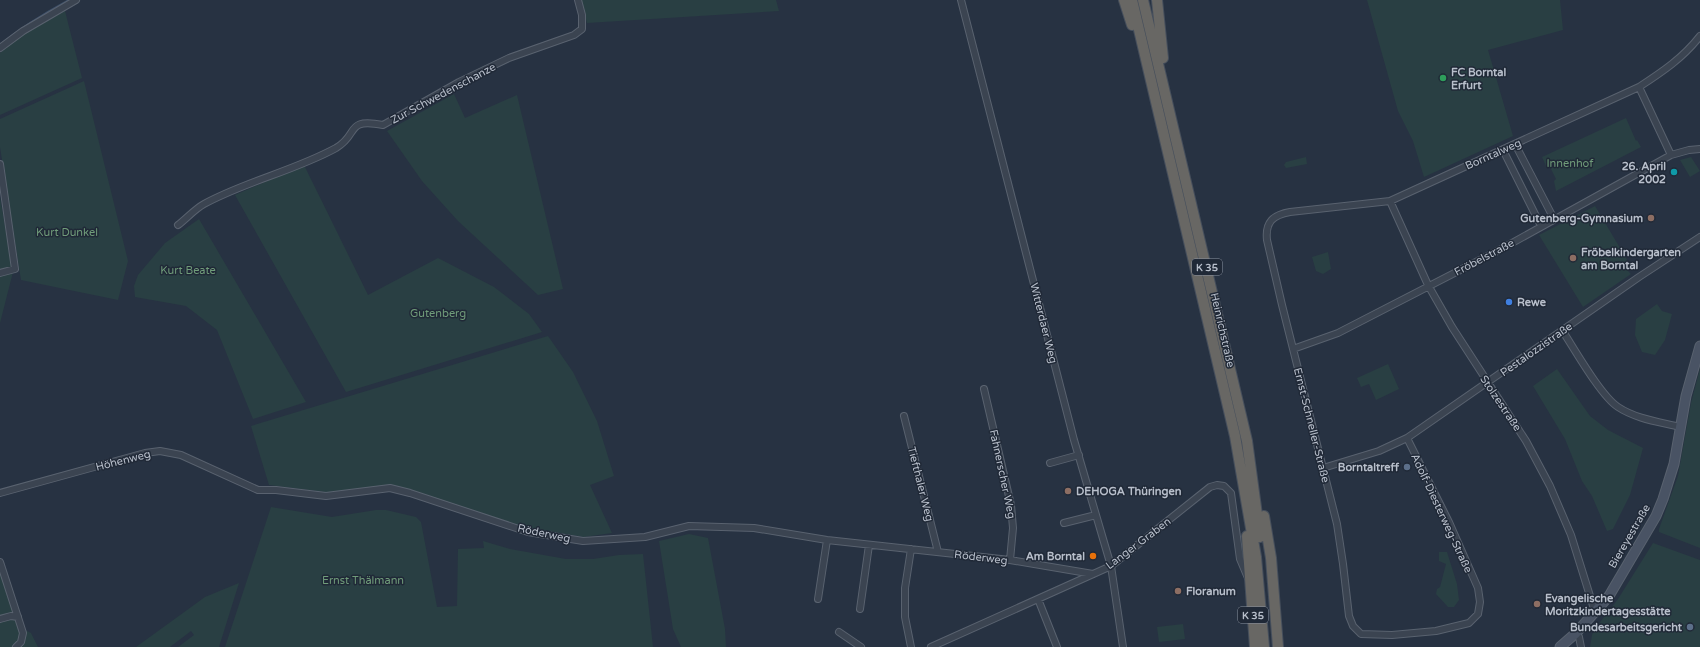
<svg xmlns="http://www.w3.org/2000/svg" width="1700" height="647" font-family="'Varela Round',sans-serif">
	<rect width="100%" height="100%" fill="#273242"/>
	<!-- green -->
	<path fill="#293f43" d="M581,0H776L779,11L587,23Z
		M1367,0H1560L1563,30L1488,50L1513,136L1424,177L1413,141L1398,111Z
		M65,11L82,78L0,115V53L22,35Z
		M84,81L128,261L118,300L21,280L0,147V119Z
		M454,94L465,118L517,95L563,289L538,295L458,221L422,181L387,131Z
		M1626,118L1636,141L1637,140L1641,147L1556,191L1554,181L1556,179L1549,165L1546,166L1542,157Z
		M1306,157L1307,164L1286,168L1284,165L1286,162Z
		M1691,157L1700,171L1690,177L1680,160Z
		M304,165L368,295L438,258L494,287L529,314L542,332L346,392L235,195Z
		M0,197L12,267L0,270Z
		M1595,206L1632,268L1628,271L1631,274L1583,307L1539,235Z
		M199,219L306,402L253,419L217,330L186,306L135,297L134,286L138,275L165,243Z
		M1328,252L1331,269L1323,274L1316,271L1312,257Z
		M13,272L0,323V275Z
		M1657,304L1662,311L1672,314L1665,340L1655,355L1642,352L1635,335L1636,319Z
		M548,336L573,372L597,421L614,476L590,485L612,533L584,537L525,527L390,485L333,493L269,485L251,426Z
		M1388,364L1399,389L1376,400L1369,384L1361,387L1357,378Z
		M1557,369L1590,416L1608,430L1643,448L1630,495L1613,529L1607,531L1592,496L1582,481L1565,439L1533,386Z
		M1700,369V548L1659,532V529L1678,476L1691,403Z
		M271,507L332,517L376,510H386L416,517L421,522L437,607L457,606L458,549L484,548L483,541L510,549L566,559H593L619,555L643,554L653,647H225Z
		M689,534L708,538L725,629L726,647H681L673,629L659,541Z
		M1653,543L1700,560V647H1590L1592,635L1594,630L1618,599Z
		M1439,552H1447L1457,584L1459,600L1454,607H1448L1436,594L1437,589L1440,587L1446,564L1439,561Z
		M0,570L19,627L31,633L38,647H0Z
		M239,583L219,647H178L194,635L191,631L170,647H136L205,597Z
		M1183,624L1185,639L1159,642L1157,627Z"/>
	<g fill="none" stroke-linecap="round" stroke-linejoin="round">
		<!-- stream -->
		<path stroke="#3d506a" stroke-width="2" d="M1,44C22,27 45,13 69,0"/>
		<!-- minor casing -->
		<g stroke="#59626f" stroke-width="8">
			<path id="minor" d="M961,0L1074,440L1111,566L1123,647
				M0,48L23,31L76,0
				M1639,87L1671,155
				M1515,144L1554,219
				M1503,150L1541,226
				M0,164L15,269L0,273
				M1390,201L1428,285L1452,327L1526,441L1550,486L1571,535L1595,612
				M178,225C187,218 195,209 204,204C246,181 294,171 336,148C360,134 344,118 383,125L459,82L509,58L574,35L582,29V15L578,0
				M1562,330C1575,350 1601,396 1618,407C1636,419 1660,422 1680,427
				M1293,349L1338,333L1503,248L1671,155L1689,150L1700,149
				M984,389L1011,505L1013,528L1010,560
				M904,416L938,552
				M1407,438L1449,522L1478,588L1480,602L1478,614L1469,623L1436,631L1392,635L1361,634L1353,626L1349,616L1343,564L1337,524L1282,305L1267,240C1265,222 1273,215 1290,212L1390,201L1639,87C1662,72 1683,58 1700,36
				M1050,463L1079,455
				M1323,468L1379,451L1407,438L1639,277L1700,237
				M0,493L145,453L160,451L181,455L258,490H276L326,496L390,488L410,493L528,532L583,541L645,537L689,526L754,528L827,540L1010,560L1093,574
				M1064,523L1096,515
				M911,549L905,588V617L911,647
				M0,562L23,633L21,642L16,647
				M818,599L827,540
				M1038,599L1057,647
				M860,609L869,545
				M0,619L11,616L18,617
				M839,632L861,647
				M1576,633L1579,637L1581,647
				M931,647L1111,566L1210,487L1217,485L1224,486L1231,493L1240,559L1248,578"/>
		</g>
		<!-- secondary casing -->
		<g stroke="#59626f" stroke-width="11">
			<path id="secondary" d="M1560,647L1576,633L1609,596L1656,516L1663,499L1674,464L1686,396L1700,346"/>
		</g>
		<!-- trunk casing -->
		<g stroke="#464f5c" stroke-width="12">
			<path id="trunk" d="M1124,0L1132,25
				M1132,0L1235,436L1256,557L1264,647
				M1143,0L1247,441L1260,537
				M1157,0L1163,58
				M1264,516L1271,558L1278,647
				M1247,536L1255,647"/>
		</g>
		<!-- minor -->
		<use href="#minor" stroke="#3b4451" stroke-width="6"/>
		<!-- secondary -->
		<use href="#secondary" stroke="#495364" stroke-width="9"/>
		<!-- trunk -->
		<use href="#trunk" stroke="#686764" stroke-width="10"/>
	</g>
	<!-- markers -->
	<circle fill="#2e9e5b" stroke="#202937" stroke-width="1.5" cx="1443" cy="78" r="4"/>
	<circle fill="#0f9aa8" stroke="#202937" stroke-width="1.5" cx="1674" cy="172" r="4"/>
	<g fill="#8d6e63" stroke="#202937" stroke-width="1.5">
		<circle cx="1651" cy="218" r="4"/>
		<circle cx="1573" cy="258" r="4"/>
		<circle cx="1068" cy="491" r="4"/>
		<circle cx="1178" cy="591" r="4"/>
		<circle cx="1537" cy="604" r="4"/>
	</g>
	<circle fill="#3f7fe0" stroke="#202937" stroke-width="1.5" cx="1509" cy="302" r="4"/>
	<g fill="#5c6f8a" stroke="#202937" stroke-width="1.5">
		<circle cx="1407" cy="467" r="4"/>
		<circle cx="1690" cy="627" r="4"/>
	</g>
	<circle fill="#e8710a" stroke="#202937" stroke-width="1.5" cx="1093" cy="556" r="4"/>
	<g text-anchor="middle" stroke-width="3" stroke-linejoin="round" paint-order="stroke">
		<!-- shield labels -->
		<g fill="#202937" stroke="#8a929f" stroke-width="1">
			<rect x="1192" y="259" width="30" height="16" rx="3"/>
			<rect x="1238" y="607" width="30" height="16" rx="3"/>
		</g>
		<g font-size="10" font-weight="bold" fill="#b8bfcb">
			<text x="1207" y="271">K 35</text>
			<text x="1253" y="619">K 35</text>
		</g>
		<!-- poi labels -->
		<g font-size="11" font-weight="bold" fill="#b8bfcb" stroke="#202937" text-anchor="start">
			<text x="1451" y="76">FC Borntal<tspan x="1451" dy="13">Erfurt</tspan></text>
			<text x="1666" y="170" text-anchor="end">26. April<tspan x="1666" dy="13">2002</tspan></text>
			<text x="1643" y="222" text-anchor="end">Gutenberg-Gymnasium</text>
			<text x="1581" y="256">Fröbelkindergarten<tspan x="1581" dy="13">am Borntal</tspan></text>
			<text x="1517" y="306">Rewe</text>
			<text x="1399" y="471" text-anchor="end">Borntaltreff</text>
			<text x="1076" y="495">DEHOGA Thüringen</text>
			<text x="1085" y="560" text-anchor="end">Am Borntal</text>
			<text x="1186" y="595">Floranum</text>
			<text x="1545" y="602">Evangelische<tspan x="1545" dy="13">Moritzkindertagesstätte</tspan></text>
			<text x="1682" y="631" text-anchor="end">Bundesarbeitsgericht</text>
		</g>
		<!-- street labels -->
		<g font-size="11" fill="#b8bfcb" stroke="#202937">
			<text transform="translate(443 93) rotate(-28)" y="4">Zur Schwedenschanze</text>
			<text transform="translate(1493 154) rotate(-24)" y="4">Borntalweg</text>
			<text transform="translate(1484 257) rotate(-28)" y="4">Fröbelstraße</text>
			<text transform="translate(1044 323) rotate(76)" y="4">Witterdaer Weg</text>
			<text transform="translate(1223 330) rotate(77)" y="4">Heinrichstraße</text>
			<text transform="translate(1536 349) rotate(-35)" y="4">Pestalozzistraße</text>
			<text transform="translate(1501 403) rotate(56)" y="4">Stolzestraße</text>
			<text transform="translate(1312 425) rotate(76)" y="4">Ernst-Schneller-Straße</text>
			<text transform="translate(123 460) rotate(-14)" y="4">Höhenweg</text>
			<text transform="translate(1003 474) rotate(78)" y="4">Fahnerscher Weg</text>
			<text transform="translate(921 484) rotate(76)" y="4">Tiefthaler Weg</text>
			<text transform="translate(1442 513) rotate(65)" y="4">Adolf-Diesterweg-Straße</text>
			<text transform="translate(544 533) rotate(12)" y="4">Röderweg</text>
			<text transform="translate(1629 536) rotate(-60)" y="4">Biereyestraße</text>
			<text transform="translate(1138 543) rotate(-37)" y="4">Langer Graben</text>
			<text transform="translate(981 557) rotate(7)" y="4">Röderweg</text>
		</g>
		<!-- park labels -->
		<g font-size="11" fill="#709c7a" stroke="#202937">
			<text x="1570" y="167">Innenhof</text>
			<text x="67" y="236">Kurt Dunkel</text>
			<text x="188" y="274">Kurt Beate</text>
			<text x="438" y="317">Gutenberg</text>
			<text x="363" y="584">Ernst Thälmann</text>
		</g>
	</g>
</svg>
